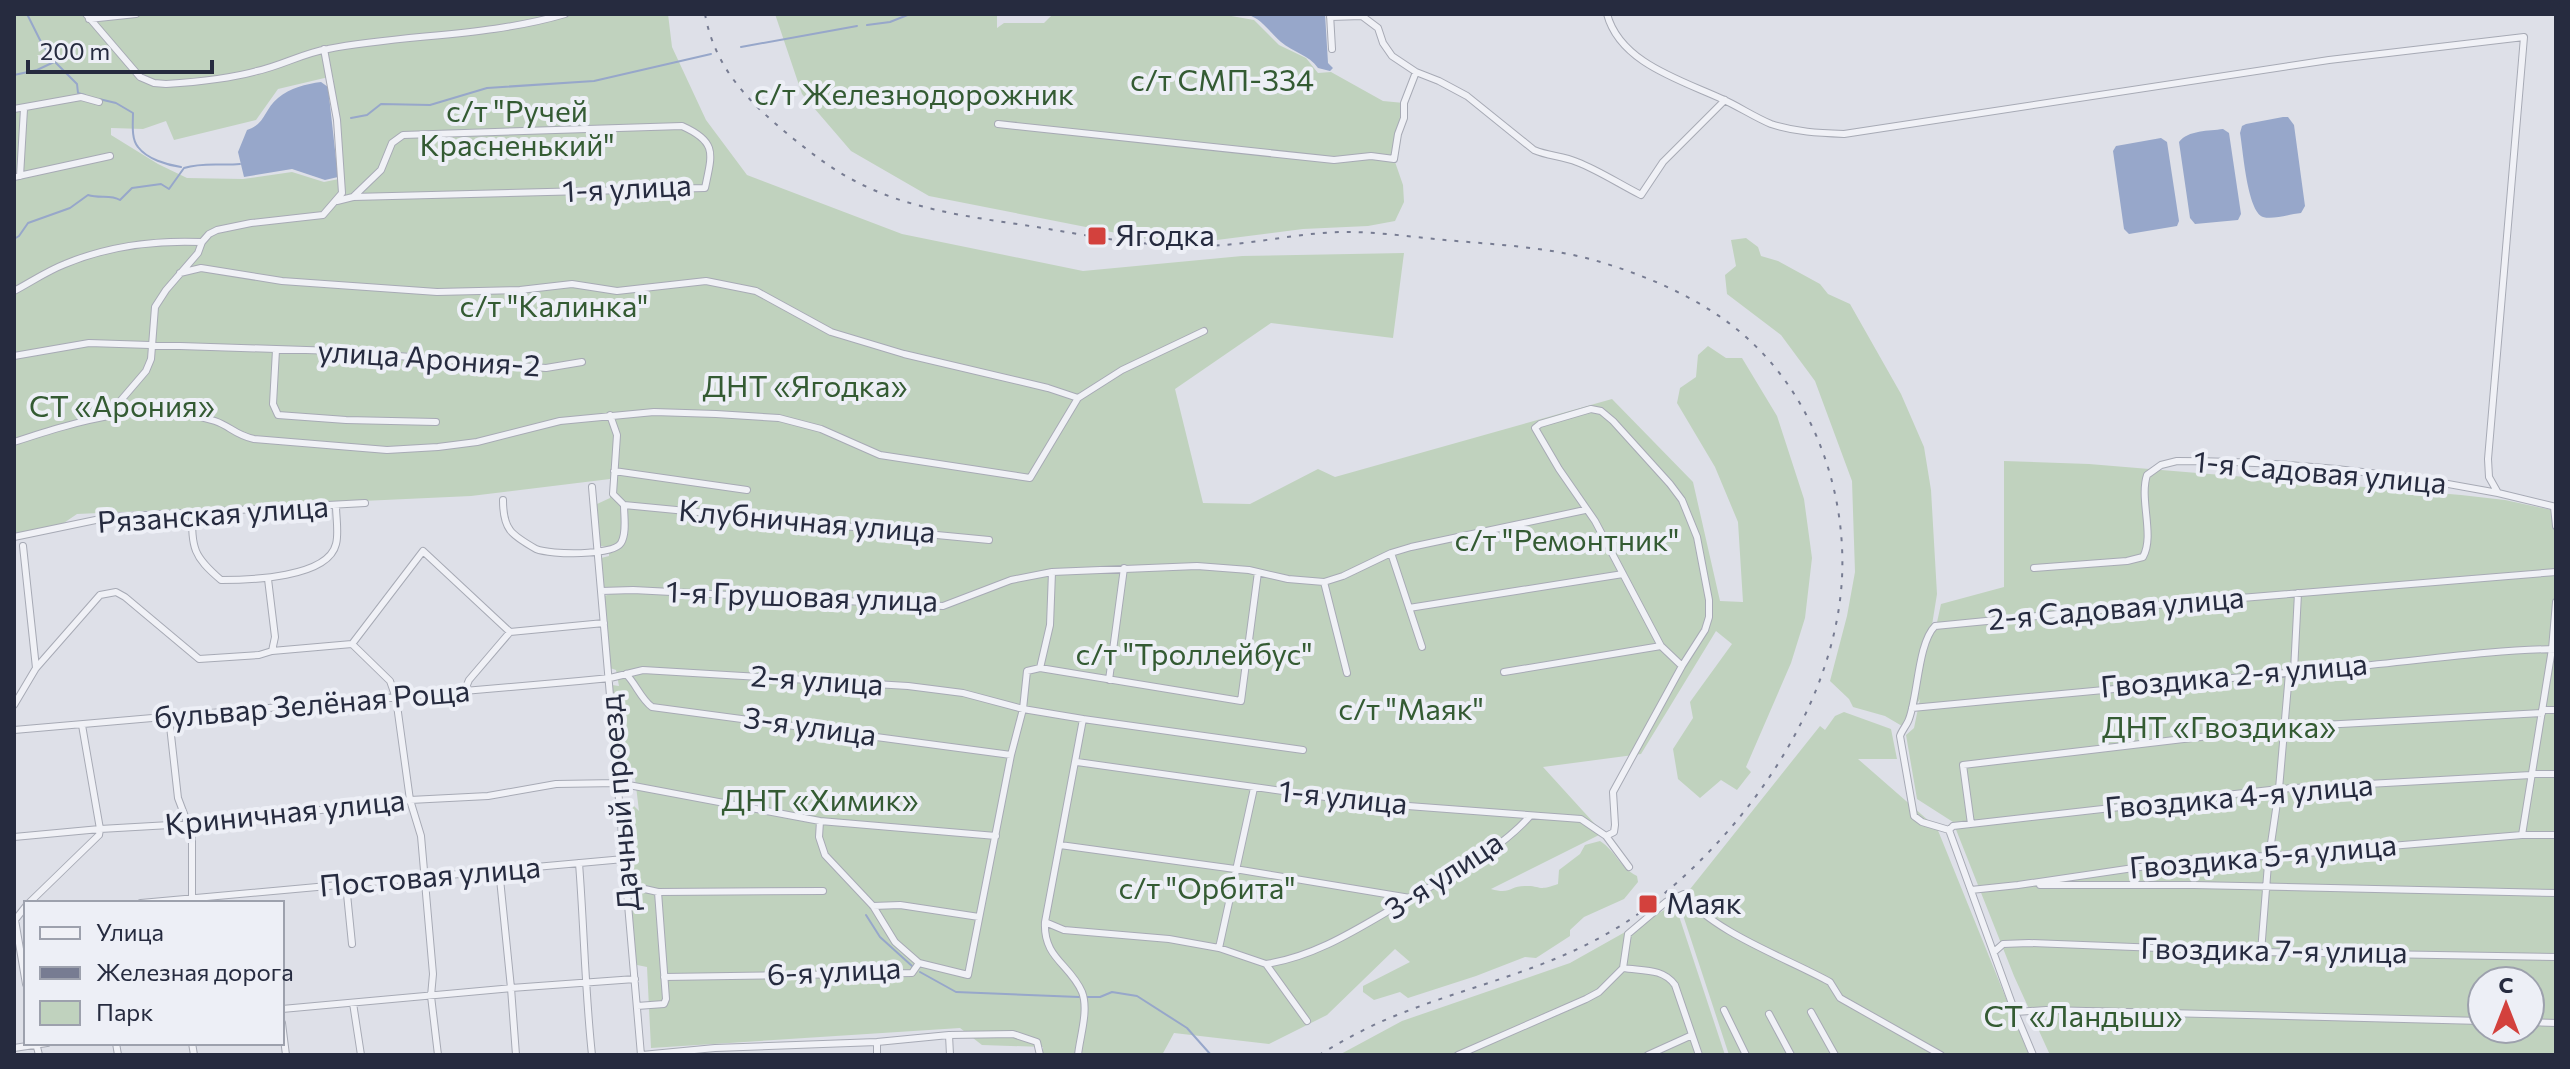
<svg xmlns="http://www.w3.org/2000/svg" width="2570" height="1069" font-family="Commissioner,sans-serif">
	<rect width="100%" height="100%" fill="#dee0e8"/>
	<!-- green -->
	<path fill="#c0d2be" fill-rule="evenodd" d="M14,14H668L672,47L706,120L747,175L902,234L1083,271L1242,256L1404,253L1393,338L1271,323L1175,389L1203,503L1250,504L1318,469L1335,477L1612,399L1693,482L1720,601L1743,602L1738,522L1715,467L1677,403L1680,388L1696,377L1698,355L1708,346L1726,358H1742L1777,416L1804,499L1812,558L1805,618L1791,663L1746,767L1751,772L1737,790L1721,780L1700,798L1678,779L1673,749L1693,718L1690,702L1732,644L1716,631L1641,754L1543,767L1603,833L1491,889C1511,895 1509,886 1525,886C1541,885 1537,892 1558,884L1559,870L1580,854L1585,845L1600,841C1616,851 1619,867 1637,876L1638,882L1624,899L1584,917L1570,930V936L1536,958L1525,957L1476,976L1408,998L1400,992L1374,1000L1363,992V986L1410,962L1395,949L1327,1015L1269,1044L1174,1033L1162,1055H1043V1047L982,1045L960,1028L651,1048L647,967L637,965L634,961L621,808L631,803L639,811L634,770L631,779L622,778L610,688L612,685L619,686L616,670L610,668L604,596L611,594V588L604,587L601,558L609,556V547L600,546L597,504L610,498V479L471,496L77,514L52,531L14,538ZM333,76L344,178L324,182L292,172L243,179L187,178L158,164L111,135V128L143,129L166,121L174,140L256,120L278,89Z
		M775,14H997V28L1004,23H1044L1053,14H1220L1254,20L1279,45L1306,58L1318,73L1331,72L1383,101L1404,103L1394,159L1403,185L1404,202L1395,221L1368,226L1303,229L1201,242L1157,241L929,196L851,151L802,94Z
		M1746,238L1758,247L1761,256L1778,261L1820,284L1828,294L1850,304L1901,394L1924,447L1931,490L1937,594L1932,625L1936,627L1941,604L2004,587V461L2089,464L2461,495L2505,500L2556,511V1055H2050L2014,976L1953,822L1917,799L1906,735L1914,728L1920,699L1902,726L1885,716L1853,707L1849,699L1830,681L1847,616L1855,572L1852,481L1815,381L1781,335L1727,294L1725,275L1736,266L1731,240ZM2482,981H2530V1029H2482Z
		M1844,712L1891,729L1897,759H1858L1937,828L2029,1055H1729L1679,903L1820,726L1825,730L1835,716Z
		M1675,904L1725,1055H1339L1402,1021L1570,963Z"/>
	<!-- water -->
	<path fill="#97a7ca" d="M1246,14H1325L1328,63L1333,68L1330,71L1318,68C1309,55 1293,52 1281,42C1269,32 1263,19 1246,14Z
		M321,82L328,87L338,177L325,180L292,169L244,177L238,152L247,130C266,124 264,109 278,98C290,88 306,84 321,82Z
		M2283,117H2288L2294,125L2305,206L2301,213C2290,214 2273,220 2263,217C2247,211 2243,149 2240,133L2242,126L2246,124Z
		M2223,129L2229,133L2241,214L2238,220L2195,224L2190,218L2179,142C2188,130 2209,131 2223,129Z
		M2161,138L2167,142L2179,221L2177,226L2129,234L2124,229L2113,151L2116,146Z"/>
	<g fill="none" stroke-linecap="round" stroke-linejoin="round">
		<!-- stream -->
		<path stroke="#97a7ca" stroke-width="2" d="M27,14L42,44L53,60L77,84L78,93L85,95
			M867,25L890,22L910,14
			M741,47L857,26
			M14,75L37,70L54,62
			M99,99L116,103L133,113C133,123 131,139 138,147C147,159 167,165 181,167
			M351,118L367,115L381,104L430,105L487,88L594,81L711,54
			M14,239L19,236L28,223L70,208L88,195C100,199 110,194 120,200L132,188L161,184L169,189L184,168C204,162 220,166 240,164
			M866,915L880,937L912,966
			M920,972L956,992L1079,997
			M1087,997H1100L1112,992L1137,996L1187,1028L1211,1055"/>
		<!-- minor casing -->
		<g stroke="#a7aab5" stroke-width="8">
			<path id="minor" d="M86,14L140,77L154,83L166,84C196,82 228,79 257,71C281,66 303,53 328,49C406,34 487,37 565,14
				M1330,14L1332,49
				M1607,14C1620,63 1681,80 1722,99C1738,106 1754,117 1771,124C1795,132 1819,133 1844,134L2329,60L2524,37L2488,459L2489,477L2498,493L2556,507
				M1330,17L1362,16L1378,28L1383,43L1392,56L1416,72L1439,81L1467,96L1534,150C1548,156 1563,156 1577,162C1600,171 1619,184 1641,195L1663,162L1725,100
				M89,19L136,14
				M14,109L81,97L99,102
				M998,124L1334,160L1371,156L1394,159L1398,134L1404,118V103L1416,72
				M20,176L24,109
				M14,177L110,156
				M337,201L353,197L705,188C712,154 718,142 682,126L403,135L392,143L381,170L353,197
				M180,273L201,268L282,281L437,292L520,290L572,284L617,291L706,281L756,291L831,332L904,354L1048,388L1078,398
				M14,291C31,282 47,271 65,264C108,246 155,240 202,242
				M276,350L273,404L278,415L346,420L436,422
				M14,356L89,343L336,351L546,368L582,362
				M610,415L617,435L613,494L624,505
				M103,416L116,406L146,371L151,359L155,307L166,290L198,253L202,242L209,234L217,230L251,223L323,215L342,193L337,120L324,49
				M14,442C78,421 148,399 215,421C230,426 235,435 254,439L387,450L438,447L477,442L560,421L654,412L716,414L779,418L821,429L880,455L1030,478L1078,398L1122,370L1204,331
				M614,471L747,490
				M592,487L641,1055
				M503,500C503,510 504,522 510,530C515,537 529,545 536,549C551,555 613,556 621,543C627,533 624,516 624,505
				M624,505L989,540
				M2554,507L2556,526
				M192,512C192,549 193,556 221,580C249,580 328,578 336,544C339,533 336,517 336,506
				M14,537L110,517L365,503
				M23,546L36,668
				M1391,553L1422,647
				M2034,568L2127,561L2143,557C2155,536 2139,499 2147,475L2161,465L2177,461C2285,461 2393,472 2498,493
				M268,579L275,637L272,651
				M1324,582L1347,673
				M601,591L633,590L943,606L1011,580L1052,572L1197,566L1249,570L1288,579L1324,582L1343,576L1391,553L1411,547L1585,510
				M1409,608L1623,574
				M352,644L390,681L396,698L410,800L421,836L433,974L431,996L438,1055
				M1040,668L1050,625L1052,572
				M2294,671L2298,593
				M1504,672L1661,646
				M626,674C636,684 641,699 652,707L1011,755
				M1109,680L1124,568
				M464,692L469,680L510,632
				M14,705L36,668L100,595L116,592L125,597L199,659L259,655L272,651L352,644L423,551L510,632L604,623
				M1912,708C2058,693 2204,681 2349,667C2418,661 2487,650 2556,649
				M2542,710H2556
				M169,717L178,798L192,835V903
				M14,730L579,681L610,678L643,670L908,686L963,693L1023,709L1083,719L1303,750
				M1077,762L1368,803L1581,819L1606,836L1629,867
				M2532,774H2556
				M1971,824L1963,765L2285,727L2542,713
				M1949,830L1922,822L1914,816L1900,736C1902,730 1907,725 1909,719C1918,695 1918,643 1935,626L2120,608L2556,572
				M1949,830L1953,826L2279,789L2531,775
				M1949,830L2015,1012L2033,1055
				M2522,835L2552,649L2556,602
				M1606,836L1614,832L1615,825L1613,792L1682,666L1705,630L1709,617V600L1697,537L1682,500L1670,484L1613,421L1601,411L1591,409L1540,424L1535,428L1559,469L1595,521L1661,646L1682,666
				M14,837L100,829L205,823L410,800L488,796L556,784L618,783L820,821L996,836
				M1060,845L1235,869L1410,898
				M579,863C584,927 585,991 592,1055
				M499,869L511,988
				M346,884L352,944
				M627,885L658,892
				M2040,885H2194L2556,893
				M1971,890L2018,885L2208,857L2270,856L2522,835H2556
				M29,903L99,835L100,829L82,725
				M141,903L624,859
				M26,906L15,920L26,984
				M873,906L900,905L979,917
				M1045,922L1064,930L1169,939L1219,948L1266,964L1307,1021
				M1219,948L1254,788
				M1994,952L2003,944L2029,943L2261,952L2556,957
				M2261,952L2268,864L2279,789L2289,673
				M919,963L968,975L1011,755L1023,709L1027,671L1040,668L1241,701L1258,572
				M1266,964C1319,956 1363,925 1409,899C1450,875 1498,852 1530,816
				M1623,968L1628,934L1666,902L1684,894C1714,933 1787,958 1830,982L1840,998L1941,1055
				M664,977L912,973L919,963L895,942L873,906L825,855L819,837L820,821
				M353,1003L361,1055
				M637,1006L664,1004L666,999L658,892L823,891
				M282,1009L513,988
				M1724,1010L1746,1055
				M1811,1012L1835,1055
				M2015,1012L2046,1010L2482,1021
				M1769,1014L1791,1055
				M2530,1022L2556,1023
				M282,1023L286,1055
				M949,1035L950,1055
				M877,1042V1055
				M36,1043L39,1055
				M116,1043L118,1055
				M192,1043L194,1055
				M14,1048L47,1043
				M516,1055L511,988L635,979
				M642,1055L715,1048L877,1042L949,1035L1013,1034L1037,1042L1040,1055
				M1078,1055C1080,1036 1089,1010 1082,992C1070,964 1043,958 1045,922L1083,719
				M1458,1055L1586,999L1599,992L1623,968C1643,971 1663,968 1675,985L1699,1055
				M1648,1055L1690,1036"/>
		</g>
		<!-- minor -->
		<use href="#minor" stroke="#f0f1f6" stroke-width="6"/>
		<!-- rail -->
		<path stroke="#777c92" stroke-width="2" stroke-dasharray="4 8" stroke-linecap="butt" d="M705,14C715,69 749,102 790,136C810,152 830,168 853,180C910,211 979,218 1043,228C1078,234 1115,241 1151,244C1169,245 1188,247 1205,246C1253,245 1299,232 1347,232C1379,232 1413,237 1445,240C1499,245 1555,247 1607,264C1645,276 1683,292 1716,314C1803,371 1847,477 1842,578C1835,709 1741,839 1638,914C1564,967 1479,982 1397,1015C1369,1026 1344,1040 1319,1055"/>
	</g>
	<!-- markers -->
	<g fill="#d3413d" stroke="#edeff6" stroke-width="3">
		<rect x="1087" y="226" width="20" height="20" rx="4"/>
		<rect x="1638" y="894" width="20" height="20" rx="4"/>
	</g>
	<g text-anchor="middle" stroke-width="8" stroke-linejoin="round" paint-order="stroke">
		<!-- park labels -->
		<g font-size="30" fill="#345b33" stroke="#edeff6">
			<text x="1222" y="91">с/т СМП-334</text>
			<text x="914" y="105">с/т Железнодорожник</text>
			<text x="517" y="122">с/т "Ручей<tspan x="517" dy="34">Красненький"</tspan></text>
			<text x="554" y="317">с/т "Калинка"</text>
			<text x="805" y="397">ДНТ «Ягодка»</text>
			<text x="122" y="417">СТ «Арония»</text>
			<text x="1567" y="551">с/т "Ремонтник"</text>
			<text x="1194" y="665">с/т "Троллейбус"</text>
			<text x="1411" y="720">с/т "Маяк"</text>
			<text x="2219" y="738">ДНТ «Гвоздика»</text>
			<text x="820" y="811">ДНТ «Химик»</text>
			<text x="1207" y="899">с/т "Орбита"</text>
			<text x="2083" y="1027">СТ «Ландыш»</text>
		</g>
		<!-- street labels -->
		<g font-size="30" fill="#262b3f" stroke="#edeff6">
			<text transform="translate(627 189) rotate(-3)" y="10">1-я улица</text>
			<text transform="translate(429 359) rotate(4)" y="10">улица Арония-2</text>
			<text transform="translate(2320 473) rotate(5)" y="10">1-я Садовая улица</text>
			<text transform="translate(213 515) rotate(-4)" y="10">Рязанская улица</text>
			<text transform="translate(807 522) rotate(5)" y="10">Клубничная улица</text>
			<text transform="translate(802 597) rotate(2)" y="10">1-я Грушовая улица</text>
			<text transform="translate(2116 609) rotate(-5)" y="10">2-я Садовая улица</text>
			<text transform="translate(2234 676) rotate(-5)" y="10">Гвоздика 2-я улица</text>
			<text transform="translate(817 681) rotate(4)" y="10">2-я улица</text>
			<text transform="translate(312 705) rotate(-5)" y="10">бульвар Зелёная Роща</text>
			<text transform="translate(810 727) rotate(8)" y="10">3-я улица</text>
			<text transform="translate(2239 797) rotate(-5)" y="10">Гвоздика 4-я улица</text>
			<text transform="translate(1343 798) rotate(6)" y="10">1-я улица</text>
			<text transform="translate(620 803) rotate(-95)" y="10">Дачный проезд</text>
			<text transform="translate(285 813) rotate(-6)" y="10">Криничная улица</text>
			<text transform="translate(2263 857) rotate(-5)" y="10">Гвоздика 5-я улица</text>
			<text transform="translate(1444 876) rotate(-33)" y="10">3-я улица</text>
			<text transform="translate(430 877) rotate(-5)" y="10">Постовая улица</text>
			<text transform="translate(2274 951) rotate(1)" y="10">Гвоздика 7-я улица</text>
			<text transform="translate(834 972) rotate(-3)" y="10">6-я улица</text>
		</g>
		<!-- poi labels -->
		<g font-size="30" fill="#262b3f" stroke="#edeff6" text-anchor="start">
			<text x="1115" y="246">Ягодка</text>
			<text x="1666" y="914">Маяк</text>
		</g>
	</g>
	<!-- border -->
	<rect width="2570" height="1069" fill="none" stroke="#262b3f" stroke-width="32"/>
	<!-- legend -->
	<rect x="24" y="901" width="260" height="144" fill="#edeff6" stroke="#9da1ad" stroke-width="2"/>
	<rect x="40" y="927" width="40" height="12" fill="#f0f1f6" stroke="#9da1ad" stroke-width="2"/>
	<text x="96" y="941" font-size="24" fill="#262b3f">Улица</text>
	<rect x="40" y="967" width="40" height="12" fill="#777c92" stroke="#9da1ad" stroke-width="2"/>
	<text x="96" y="981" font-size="24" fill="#262b3f">Железная дорога</text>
	<rect x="40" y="1001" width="40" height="24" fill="#c0d2be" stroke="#9da1ad" stroke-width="2"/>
	<text x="96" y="1021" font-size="24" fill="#262b3f">Парк</text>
	<!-- north arrow -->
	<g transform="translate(2506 1005)"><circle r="38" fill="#edeff6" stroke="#9da1ad" stroke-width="2"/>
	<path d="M0-6L14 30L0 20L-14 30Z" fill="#d3413d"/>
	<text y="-12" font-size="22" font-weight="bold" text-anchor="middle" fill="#262b3f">С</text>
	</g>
	<!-- scale -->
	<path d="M28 60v12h184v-12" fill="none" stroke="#262b3f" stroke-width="4"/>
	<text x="40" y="60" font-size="24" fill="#262b3f" stroke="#edeff6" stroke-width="6" paint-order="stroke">200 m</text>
</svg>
